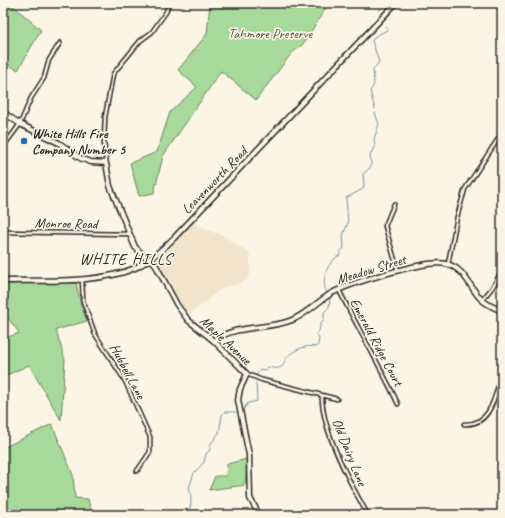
<svg xmlns="http://www.w3.org/2000/svg" width="505" height="518" font-family="Caveat,sans-serif">
	<rect width="100%" height="100%" fill="#fcf5e5"/>
	<filter id="ink" filterUnits="userSpaceOnUse"><feTurbulence type="fractalNoise" baseFrequency=".025" numOctaves="2"/><feDisplacementMap in="SourceGraphic" scale="8" xChannelSelector="R" yChannelSelector="G"/><feConvolveMatrix kernelMatrix="1 2 1 2 8 2 1 2 1" color-interpolation-filters="sRGB"/></filter>
	<g filter="url(#ink)">
		<!-- built -->
		<path fill="#f1e4cb" d="M196,220L197,225L212,232L221,234L250,253V274L247,280L233,286L228,285L221,289L188,316L160,270L158,260L159,255Z"/>
		<!-- green -->
		<path fill="#a7d99a" stroke="#698262" d="M3,3H10L41,30L18,70L3,62Z
			M210,3H329L303,44L291,54L256,100L221,71L163,156L154,193L139,196L130,163L157,152L170,112L197,87L178,70L207,34Z
			M76,283L81,305L87,321L56,330L65,360L61,420L29,365L3,377V339L19,333L3,311V284Z
			M52,424L73,475L75,498L88,499L92,515H3V448Z
			M247,459L245,485L209,490L215,476H226L227,464Z"/>
		<g fill="none" stroke-linecap="round" stroke-linejoin="round">
			<!-- stream -->
			<path stroke="#6c95a7" stroke-width="1" d="M379,11L383,3
				M375,109L370,91L374,85L373,70L379,62L372,41L374,37L387,30L388,28L386,26
				M327,293C320,280 327,262 340,255V252L344,248L343,235L348,223L346,198L363,189L364,186L363,174L370,168L371,164L370,155L375,146L374,139L379,124L375,113
				M257,374L260,369L266,370L268,367C272,367 276,370 281,367C285,365 284,360 287,357C293,350 308,344 316,347L318,345L319,338L316,334L319,331L321,322L324,320V312L329,307L330,298
				M243,410L248,403L257,401L256,383
				M187,515C192,507 192,496 189,488L194,473L204,462L206,454L210,450V445L219,433L222,415L225,412H236"/>
			<!-- street casing -->
			<g stroke="#2b2b2b" stroke-width="5.5">
				<path id="street" d="M3,147L20,124L31,98L44,78L49,60L60,43
					M106,162L104,142L105,117L113,74L140,41L152,32L166,12L169,3
					M394,204L385,226L398,271
					M3,232L128,234
					M448,264L457,217L465,189L502,133
					M82,279L83,301L95,334L125,381L150,437V452L137,471
					M339,290C358,329 380,365 398,404
					M482,300L492,288L502,271
					M247,374L262,380L337,399
					M322,395C321,430 351,485 368,515
					M464,424C492,426 495,394 502,373"/>
			</g>
			<!-- secondary casing -->
			<g stroke="#2b2b2b" stroke-width="7">
				<path id="secondary" d="M3,112L20,124L59,143L80,158L91,162L106,163L110,186L135,247L144,256L154,262L177,305L188,320L214,341L247,374L240,389L238,400L249,455L250,498L259,515
					M3,281C42,280 99,284 135,268C150,261 162,250 174,238L396,3
					M214,341C235,324 268,330 292,320C307,314 318,301 332,293C351,283 427,259 446,264C465,268 469,287 481,299C487,305 495,308 502,311"/>
			</g>
			<!-- street -->
			<use href="#street" stroke="#fcf5e5" stroke-width="2.5"/>
			<!-- secondary -->
			<use href="#secondary" stroke="#fcf5e5" stroke-width="4"/>
		</g>
	</g>
	<!-- markers -->
	<circle fill="#1f6fb2" stroke="#fcf5e5" stroke-width="1.5" cx="24" cy="141" r="4"/>
	<g text-anchor="middle" stroke-width="3.5" stroke-linejoin="round" paint-order="stroke">
		<!-- park labels -->
		<g font-size="14" fill="#4a5647" stroke="#fcf5e5">
			<text x="270" y="38">Tahmore Preserve</text>
		</g>
		<!-- poi labels -->
		<g font-size="14" font-weight="bold" fill="#2b2b2b" stroke="#fcf5e5" text-anchor="start">
			<text x="32" y="138">White Hills Fire<tspan x="32" dy="16">Company Number 5</tspan></text>
		</g>
		<!-- street labels -->
		<g font-size="14" fill="#2b2b2b" stroke="#fcf5e5">
			<text transform="translate(214 180) rotate(-46)" y="5">Leavenworth Road</text>
			<text transform="translate(66 223) rotate(1)" y="5">Monroe Road</text>
			<text transform="translate(371 269) rotate(-17)" y="5">Meadow Street</text>
			<text transform="translate(226 340) rotate(43)" y="5">Maple Avenue</text>
			<text transform="translate(377 342) rotate(62)" y="5">Emerald Ridge Court</text>
			<text transform="translate(128 371) rotate(62)" y="5">Hubbell Lane</text>
			<text transform="translate(350 452) rotate(68)" y="5">Old Dairy Lane</text>
		</g>
		<!-- quarter labels -->
		<g font-size="16" letter-spacing="1" fill="#2b2b2b" stroke="#fcf5e5">
			<text x="126" y="264">WHITE HILLS</text>
		</g>
	</g>
	<!-- margin -->
	<rect width="505" height="518" fill="none" stroke="#fcf5e5" stroke-width="16"/>
	<rect x="8" y="8" width="489" height="502" fill="none" stroke="#2b2b2b" stroke-width="1.5" filter="url(#ink)"/>
</svg>
